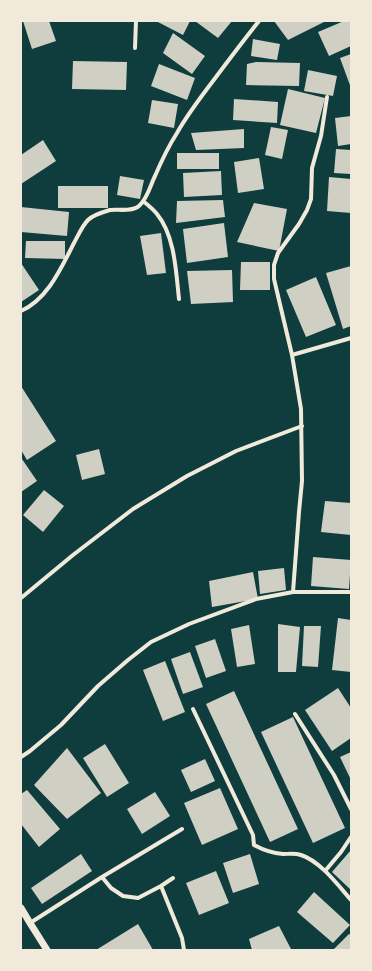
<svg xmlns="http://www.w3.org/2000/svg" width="372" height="971" font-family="'PT Sans',sans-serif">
	<rect width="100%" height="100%" fill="#0f3d3e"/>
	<!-- building -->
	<path fill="#cfcfc3" d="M23,21H49L56,41L32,49Z
		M156,21H190L183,35Z
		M195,21H232L218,38Z
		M274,21H326L288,40Z
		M344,21H351V46L329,56L318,32Z
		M173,33L205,56L192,74L163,53Z
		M253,39L280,44L277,60L251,56Z
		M351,54V88L340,58Z
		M73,61L127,62L126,90L72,89Z
		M256,62L300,63L299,86L246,85L247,64Z
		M159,64L195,78L187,100L151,86Z
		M308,70L337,76L333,96L304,91Z
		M288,89L325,98L316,133L280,125Z
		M234,99L278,102L277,123L233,120Z
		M152,100L178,104L174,128L148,123Z
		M351,116V144L338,146L335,118Z
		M271,127L288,130L282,159L265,155Z
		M244,129V148L196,150L191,133Z
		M43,140L56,161L21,184V155Z
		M336,149L351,150V174L334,173Z
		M177,153H219V169H177Z
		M259,158L264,189L238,193L234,162Z
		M221,171L222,195L184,197L183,173Z
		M120,176L144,180L140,199L117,195Z
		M329,177L351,179V213L327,211Z
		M58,186H108V208H58Z
		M223,200L225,217L176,223L177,201Z
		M254,203L287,209L279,251L237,242Z
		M21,207L69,212L67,236L21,232Z
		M224,223L228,257L187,263L183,229Z
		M161,233L166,273L147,275L140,236Z
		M26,241H65V259L25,258Z
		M241,262H270V290H240Z
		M21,263L39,290L21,302Z
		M351,266V326L343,329L326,273Z
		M232,270L233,302L191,304L187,271Z
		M316,277L336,325L306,337L286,290Z
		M21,386L56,441L27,460L21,450Z
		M99,449L105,474L82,480L76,455Z
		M22,459L37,481L21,492V460Z
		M44,490L64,506L43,532L23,515Z
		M325,501L351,503V535L321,532Z
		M313,557L351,560L349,589L311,586Z
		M284,568L286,590L260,594L258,571Z
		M253,572L258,599L212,607L209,581Z
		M338,618L351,620V672L332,670Z
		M278,624L300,627L296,672H278Z
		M249,625L255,664L237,667L231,629Z
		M304,626H321L318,667L302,666Z
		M215,639L226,671L206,678L195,646Z
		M190,652L203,687L183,694L171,659Z
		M165,661L185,712L163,721L143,670Z
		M338,688L351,708V738L332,751L305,710Z
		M234,691L298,829L270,842L206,704Z
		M293,717L345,828L313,843L261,732Z
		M105,744L129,783L107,797L83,758Z
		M67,748L101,793L67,819L34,785Z
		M351,752V780L340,757Z
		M205,759L215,781L191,792L181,770Z
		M220,788L238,829L202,845L184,803Z
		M27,790L60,829L39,847L21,824V794Z
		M155,792L170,816L142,834L127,809Z
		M351,850V890L332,872Z
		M81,854L92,871L42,904L31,888Z
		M250,854L259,884L233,893L223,863Z
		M216,871L229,903L199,915L186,883Z
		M314,892L350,925L333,943L297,912Z
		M138,924L153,950H96Z
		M279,926L291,949L290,950H252L249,939Z
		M349,934L351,935V950H333Z"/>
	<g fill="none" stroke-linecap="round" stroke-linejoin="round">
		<!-- minor -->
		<path stroke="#f1e9da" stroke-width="4" d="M135,48L136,21
			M143,201C148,205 153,209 157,214C175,236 176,272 179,299
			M21,311C48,299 61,268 74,243C78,236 82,226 88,220C93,215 103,212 110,210C119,209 132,212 139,206C148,198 150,186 155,176C161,162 168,147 177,133C187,115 200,98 213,81C228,61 243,41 259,21
			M292,355L351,338
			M293,592L299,512L302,481L301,409L292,355L274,279V265L278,253L299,224L307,210L311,199L312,168L321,136L327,97
			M21,598L73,555L133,509L187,476L236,451L302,426
			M193,709L253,835L254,845C263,850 272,853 283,854C289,854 295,853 301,855C320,861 338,885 351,900
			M295,714L334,775L351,809
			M21,757L30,751L61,725L98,686L128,660L151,642L189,624L256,599L293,592H351
			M325,871L341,852L351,837
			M102,877L111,888L123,896L138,898L161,886L173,878
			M161,886L182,938L184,950
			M30,923L102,877L182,829"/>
		<!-- tertiary -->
		<path stroke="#f1e9da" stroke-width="7" d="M21,908L30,923L47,950"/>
	</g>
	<!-- border -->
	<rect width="372" height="971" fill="none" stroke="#f1e9da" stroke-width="44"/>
</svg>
